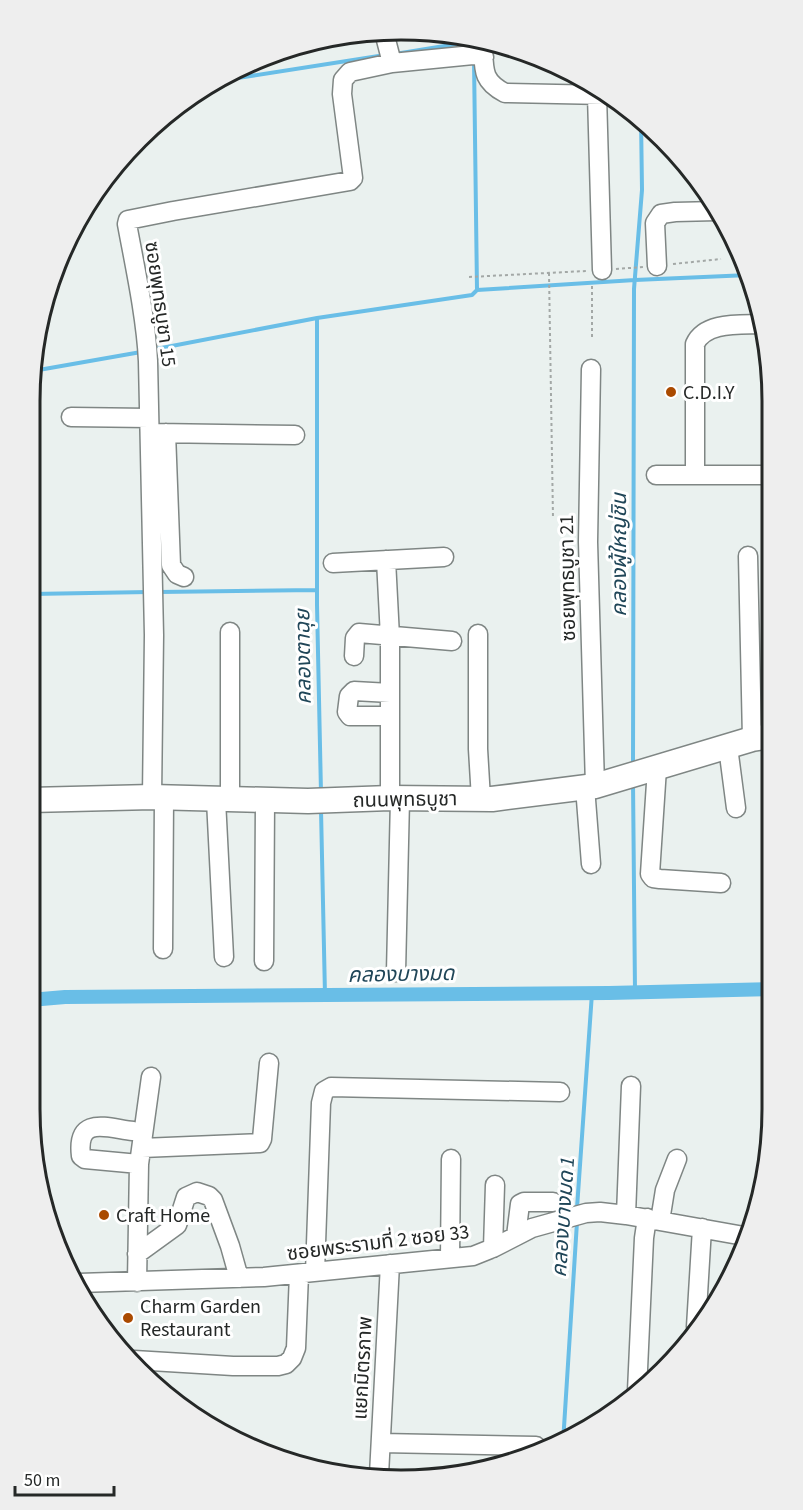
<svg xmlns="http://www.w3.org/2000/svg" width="803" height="1510" font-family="'Source Sans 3','Noto Sans Thai',sans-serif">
	<rect width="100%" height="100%" fill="#eaf1ef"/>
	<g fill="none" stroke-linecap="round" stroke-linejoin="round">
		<!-- stream -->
		<path stroke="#69bee7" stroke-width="4" d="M395,54L469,42
			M231,79L385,55
			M477,290L635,280L749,275
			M317,318V605L321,793
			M151,350L317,318L472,295L477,290L474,60
			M33,371L141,352
			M159,592L317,590
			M31,594L149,592
			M633,765L634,289L642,190L641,118
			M633,782L635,992
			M321,810L325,995
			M577,1208L592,993
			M563,1443L577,1222"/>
		<!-- canal -->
		<path stroke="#69bee7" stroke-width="14" d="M30,1000L65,997L609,993L772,989"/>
		<!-- minor casing -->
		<g stroke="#7f8684" stroke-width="21">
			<path id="minor" d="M385,36L392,63
				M483,46C484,70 482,81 505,93L605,95
				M597,95L602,270
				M657,266L655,223L661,214L675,212L717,211
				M591,369L588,542L595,786
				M71,417L149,418
				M156,433L295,435
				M166,433L171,565L177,574L184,577
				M656,475H770
				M695,475V344C705,321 741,325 762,324
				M748,556L752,739
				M386,560L390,637V798
				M333,563L444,557
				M478,634V749L481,799
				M354,656L355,638L359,633L452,641
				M390,716H350L347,712L349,696L354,691L390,693
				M728,747L736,808
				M657,768L650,874L653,878L660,879L721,883
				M585,787L591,864
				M152,797L154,635L148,361C146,318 135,267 127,224L128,220L173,211L350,181L353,178L342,94L343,80L350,72L392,63L473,55L484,57
				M216,800L224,957
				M230,800V632
				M163,949L164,798
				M264,961L265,801
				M396,972L400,799
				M133,1131C107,1128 76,1115 81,1156L85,1159L139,1164
				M142,1148L260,1143L262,1139L269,1063
				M626,1215L631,1086
				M660,1221L665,1190L677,1159
				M516,1236L520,1204L524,1202H553
				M493,1248L495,1185
				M137,1254L177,1225L186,1197L197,1192L209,1196L213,1200L230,1246L239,1278
				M450,1258L451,1159
				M315,1272L321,1103L324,1091L331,1087L560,1092
				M137,1282L139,1164L151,1077
				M79,1283L264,1277L473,1256L493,1248L532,1228L586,1213L600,1212L626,1215L744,1236
				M696,1327L702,1228
				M134,1360L233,1366H278L286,1364L292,1358L296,1348L299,1274
				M637,1391L644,1238L647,1218
				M381,1443L536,1446
				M379,1475L390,1264"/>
		</g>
		<!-- major casing -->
		<g stroke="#7f8684" stroke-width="27">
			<path id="major" d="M30,800L152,797L308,801L390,798L492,799L595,786L752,739L771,736"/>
		</g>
		<!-- path -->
		<path stroke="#a3a8a6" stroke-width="2" stroke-dasharray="3 3" stroke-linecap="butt" d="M673,264L721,259
			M616,269L643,267
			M549,273L553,518
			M469,277L586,271
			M592,337V283"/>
		<!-- minor -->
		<use href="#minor" stroke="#fff" stroke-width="18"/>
		<!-- major -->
		<use href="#major" stroke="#fff" stroke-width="24"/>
	</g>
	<!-- markers -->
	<g fill="#aa4a00" stroke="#fff" stroke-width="2">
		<circle cx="671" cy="392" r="6"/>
		<circle cx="104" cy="1215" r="6"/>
		<circle cx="128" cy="1318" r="6"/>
	</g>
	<g text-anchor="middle" stroke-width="6" stroke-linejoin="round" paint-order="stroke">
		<!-- street labels -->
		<g font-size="20" fill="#252827" stroke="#fff">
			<text transform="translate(161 304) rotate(82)" y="7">ซอยพุทธบูชา 15</text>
			<text transform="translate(567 578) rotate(-91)" y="7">ซอยพุทธบูชา 21</text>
			<text transform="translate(405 799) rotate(-1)" y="7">ถนนพุทธบูชา</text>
			<text transform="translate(378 1242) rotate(-7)" y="7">ซอยพระรามที่ 2 ซอย 33</text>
			<text transform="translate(362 1368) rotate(-87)" y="7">แยกมิตรภาพ</text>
		</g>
		<!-- poi labels -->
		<g font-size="20" fill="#252827" stroke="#fff" text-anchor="start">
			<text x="683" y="399">C.D.I.Y</text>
			<text x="116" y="1222">Craft Home</text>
			<text x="140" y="1313">Charm Garden<tspan x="140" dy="23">Restaurant</tspan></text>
		</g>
		<!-- water labels -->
		<g font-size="21" font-style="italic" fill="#204658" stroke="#fff">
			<text transform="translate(619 555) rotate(-90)" y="7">คลองผู้ใหญ่ชิน</text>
			<text transform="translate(303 657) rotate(-91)" y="7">คลองตาฉุย</text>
			<text transform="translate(401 974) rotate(-1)" y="7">คลองบางมด</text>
			<text transform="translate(563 1217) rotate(-86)" y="7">คลองบางมด 1</text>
		</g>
	</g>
	<!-- crop -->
	<path d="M0 0H803V1510H0ZM401 40H401A361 361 0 0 1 762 401V1109A361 361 0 0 1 401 1470H401A361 361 0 0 1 40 1109V401A361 361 0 0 1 401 40Z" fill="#eee" fill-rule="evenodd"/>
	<path fill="none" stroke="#252827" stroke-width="3" d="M401 40H401A361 361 0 0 1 762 401V1109A361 361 0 0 1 401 1470H401A361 361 0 0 1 40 1109V401A361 361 0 0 1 401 40Z"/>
	<!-- scale -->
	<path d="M15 1486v9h99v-9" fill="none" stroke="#252827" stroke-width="3"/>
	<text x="24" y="1486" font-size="18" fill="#252827" stroke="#ffffff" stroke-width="4.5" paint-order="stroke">50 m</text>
</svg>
